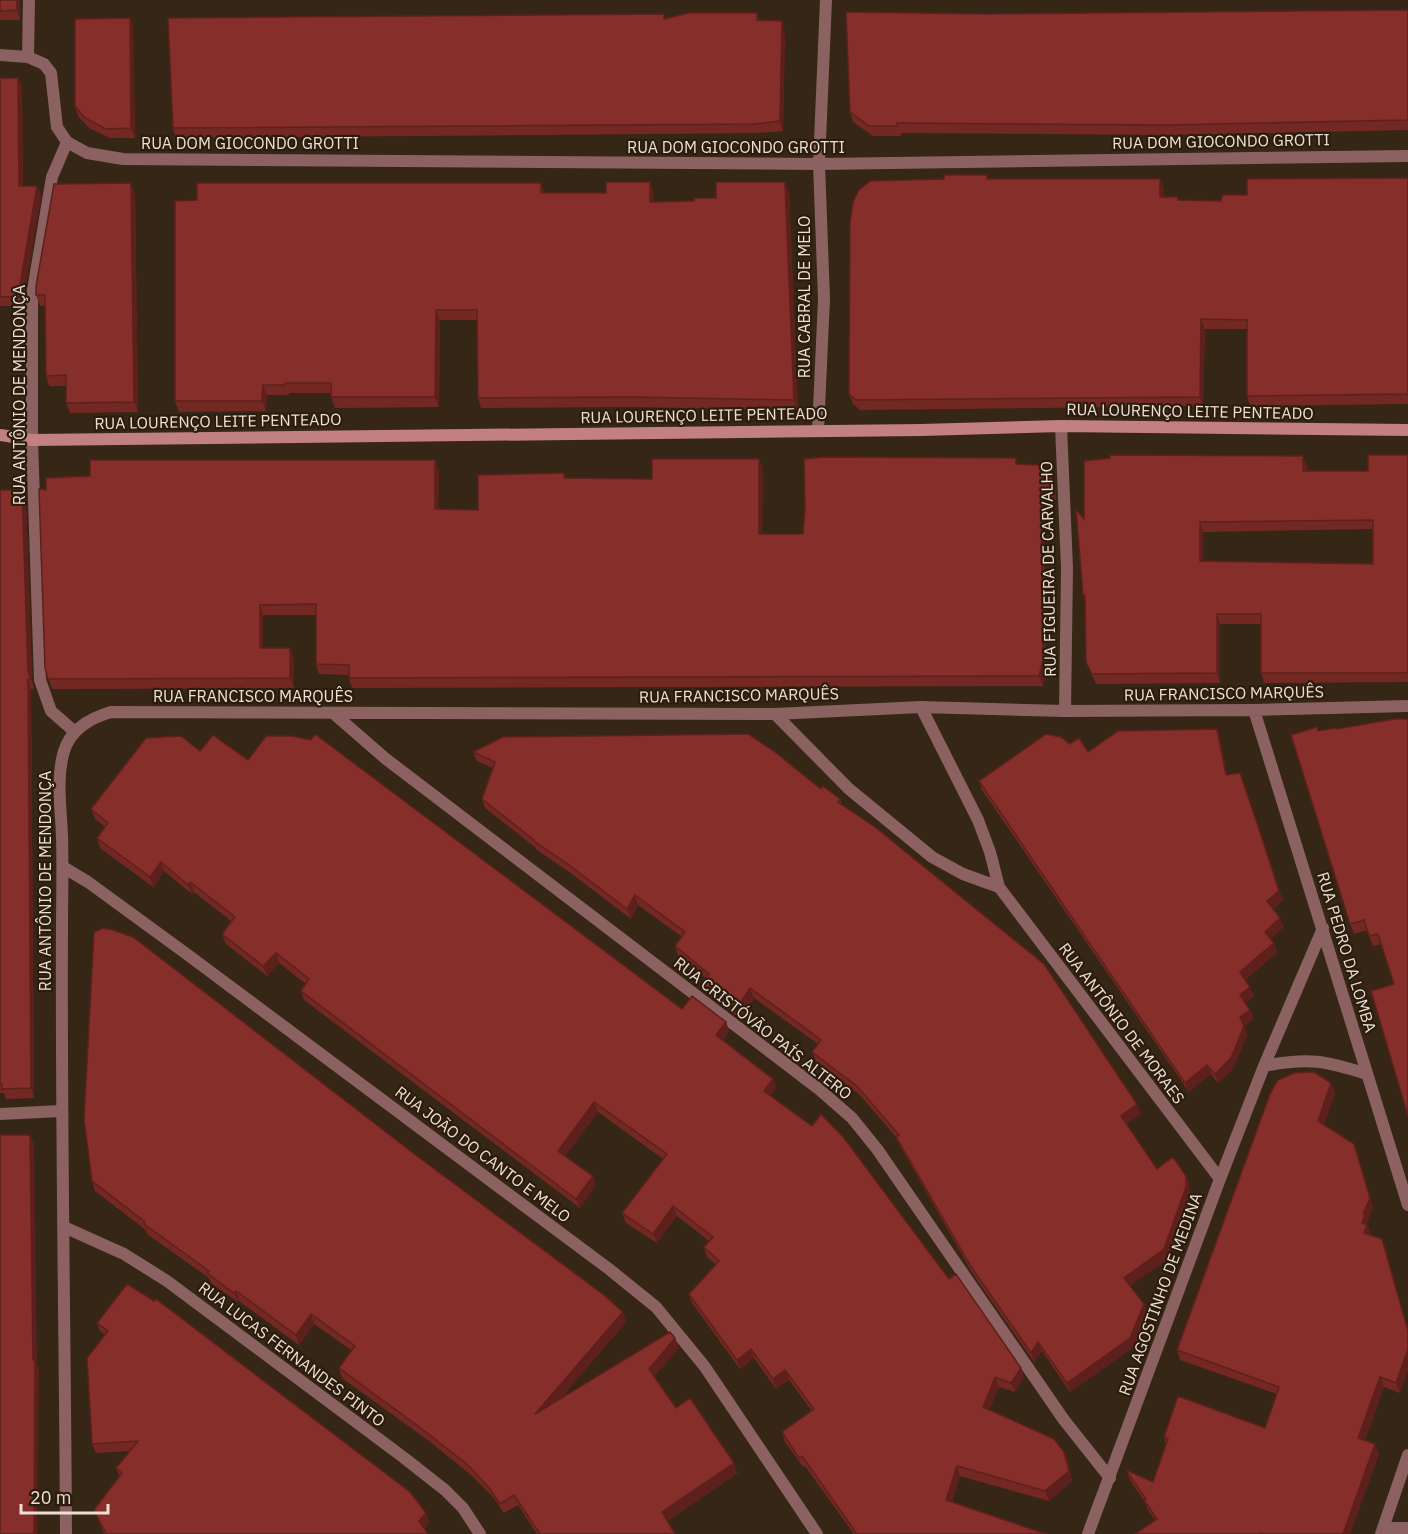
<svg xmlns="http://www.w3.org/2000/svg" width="1408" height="1534" font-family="'IBM Plex Sans',sans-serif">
	<rect width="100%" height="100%" fill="#362616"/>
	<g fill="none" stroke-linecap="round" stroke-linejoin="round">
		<!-- lane -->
		<path stroke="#8b6161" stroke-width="12" d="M28,57L29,0"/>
		<!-- street -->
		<path stroke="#8b6161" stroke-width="12" d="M0,55L28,57L44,64L51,73L57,127L67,142
			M67,142L87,153L123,159L819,164L1408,156
			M67,142L52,177L32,296V440L40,680L51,711L75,732
			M1061,426L1067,568L1065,711
			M818,430L824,299L819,164L826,0
			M921,707L978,820L990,852L999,887L1220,1179
			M1254,710L1408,1205
			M333,713L386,759L820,1090L852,1118L877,1149L1064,1420L1110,1478
			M775,714L849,789L932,857L963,874L999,887
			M63,867L88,882L188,955L609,1269L656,1307L705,1367L817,1534
			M1264,1066C1308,1057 1326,1061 1367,1074
			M0,1114L61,1111
			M64,1227L124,1254L167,1281L403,1457L445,1490L463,1508L480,1534
			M1383,1528H1408
			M66,1534C65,1333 61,1132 62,931C62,900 63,868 62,836C61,808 56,778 64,751C71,729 90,718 111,712L775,714L921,707L1065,711L1254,710L1408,706
			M1088,1534L1220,1179L1264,1066L1323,928
			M1381,1534L1408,1455"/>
		<!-- secondary -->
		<path stroke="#c28080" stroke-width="12" d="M0,435L32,440L921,430L1061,426L1408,430"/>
	</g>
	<!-- wall -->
	<path fill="#732824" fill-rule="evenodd" d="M0,0H20V20H0Z
		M1408,10V130L1171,135L901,133V136H873L853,122L850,112L986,14Z
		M757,13L759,20L785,31L783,131L759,133L176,138L173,128L665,19Z
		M130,18L133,27L135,138H110L89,128L78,116L75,106Z
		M0,78H18L22,88L23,186H37L41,195L24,295V306H0Z
		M1408,178V404L1250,406L1247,396V329H1205L1203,406L860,410L853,404L849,394L988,179L1164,188V197L1179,200L1221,201L1247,195Z
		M650,182L653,192V202L694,201L716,198L789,192L798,410L634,407L481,408L478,398L477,320H440L439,407L335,408L331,397V393H289V395H267L266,411L179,412L175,401L545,193H606Z
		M135,194L138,412L70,413L66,403V386H49L46,376L45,306H40L36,295Z
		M1408,455V682L1264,683L1261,673V624H1220V683L1096,684L1086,662L1085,602L1083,595L1084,519L1307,465V471H1368ZM1373,529V564L1203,561V532Z
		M759,459L763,469L762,534H803L1018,465L1055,488L1056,500L1044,501L1046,670L1043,686L352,688L349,678V675L319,674L316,664V615H263V648L294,658V688L52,689L45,668L439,470L438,509L478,510L564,473L566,478L652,479Z
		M0,490H22L26,499L32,680L34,689H31L34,1098L6,1099L4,1093H0Z
		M1317,727L1394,984L1381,944L1373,946L1367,930L1354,934L1350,924Z
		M1217,729L1220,738L1227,775L1283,900L1273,909L1284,927L1270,939L1274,943L1277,952L1245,980L1254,996L1245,1003L1250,1010L1254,1019L1244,1026L1247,1035L1234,1067L1218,1083L1211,1074L1189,1092L982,790L979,781L1070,744L1088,752Z
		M200,751L248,760L682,1009L726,1022L729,1031L723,1040L773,1079L776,1088L770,1096L949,1279L1021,1368L1024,1377L1015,1392L999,1387L989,1410L1068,1461L1072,1481L1049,1501L960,1476L952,1502L1046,1534H854L805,1466L803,1467L785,1442L782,1432L812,1411L789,1380L776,1389L754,1358L740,1369L692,1303L689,1294L716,1265L707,1257L704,1247L709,1241L677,1216L657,1243L626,1223L622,1213L663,1159L598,1112L565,1156L593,1176L596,1185L580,1208L304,1000L301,991L306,984L279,963L267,976L226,944L222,934L231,921L194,892L192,894L164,871L153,887L100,848L97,838L105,827L95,819L91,809Z
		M473,752L821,789L840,799L842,805L1137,1104L1141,1114L1126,1124L1157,1169L1186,1176L1189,1185L1190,1196L1168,1259L1130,1285L1147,1313L1134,1347L1070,1392L1042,1351L1034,1362L973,1274L900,1146L896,1137L860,1095L816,1061L812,1052L818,1044L754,998L739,1018L706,992L702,983L706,978L678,955L675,946L682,937L638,905L631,919L572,874L537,850L536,848L485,808L482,799L493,768L477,761Z
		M1335,1093L1324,1125L1357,1154L1373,1208L1367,1222L1368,1226L1371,1236L1382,1239L1408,1329V1370L1400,1393L1384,1387L1365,1440L1375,1444L1379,1454L1350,1534H1135L1155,1520L1148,1510L1145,1502L1130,1480L1126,1470L1153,1482L1166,1445L1164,1437L1265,1428L1277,1394L1180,1360L1177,1350Z
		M92,1181L623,1312L626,1322L560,1399L675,1338L679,1348L654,1376L676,1408L738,1473L667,1521L675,1534H537L518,1505L504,1513L494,1498L471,1475L429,1441L342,1378L339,1368L351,1350L314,1324L299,1345L239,1301L238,1302L211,1283L209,1278L147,1234L146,1230L95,1191Z
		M97,1323L430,1522L424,1528L428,1534H104L94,1510L119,1476L116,1468L130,1451L96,1453L92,1444L105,1335L100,1331Z"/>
	<!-- shaded-wall -->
	<path fill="#5e201d" d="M17,0H20V20L17,10Z
		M130,18L133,27L135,138L131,128Z
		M782,21L785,31L783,131L780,121Z
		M18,78L22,88L23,195L19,186Z
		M1160,179L1164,188V206L1160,197Z
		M650,182L653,192L654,212L650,202Z
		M785,182L789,192L798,410L794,400Z
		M131,183L135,194L138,412L134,402Z
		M541,183L545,193H541Z
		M37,186L41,195L24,295V306L20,296V285Z
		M436,310L440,320L439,407L435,397Z
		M1201,319L1205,329L1203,406L1200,397Z
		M263,385L267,395L266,411L262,401Z
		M1303,456L1307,465V481L1303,471Z
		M759,459L763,469L762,544L759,534Z
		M435,460L439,470L438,519L435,509Z
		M1052,478L1055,488L1056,500L1052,490Z
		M22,490L26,499L32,680L34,689L28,671Z
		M1041,490L1044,501L1046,670L1043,686L1039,676Z
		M1200,522L1203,532V571L1200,561Z
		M260,605L263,615V658L260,648Z
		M1217,614L1220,624V683L1217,673Z
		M290,648L294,658V688L290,678Z
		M28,679L31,689L34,1098L31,1088Z
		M1217,729L1220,738L1229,784L1226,775Z
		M1261,832L1283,900L1270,911L1267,901Z
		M161,862L164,871L153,887L150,877Z
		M190,882L194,892L192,894L188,885Z
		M635,895L638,905L631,919L627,909Z
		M1280,918L1284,927L1268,941L1265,932Z
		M1274,943L1277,952L1243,981L1240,972Z
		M276,953L279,963L267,976L263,966Z
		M1250,987L1254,996L1243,1004L1240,995Z
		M750,988L754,998L739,1018L736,1009Z
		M1250,1010L1254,1019L1243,1027L1240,1017Z
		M726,1022L729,1031L719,1045L716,1035Z
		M1244,1026L1247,1035L1234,1067L1218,1083L1215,1074Z
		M1207,1065L1211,1074L1189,1092L1185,1083Z
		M773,1079L776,1088L767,1101L764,1091Z
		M1331,1083L1335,1093L1322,1131L1318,1121Z
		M594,1102L598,1112L562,1160L558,1151Z
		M1137,1104L1141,1114L1124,1125L1121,1116Z
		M30,1135L34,1144L37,1364L39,1369L37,1534H34L33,1360Z
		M1354,1144L1373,1208L1367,1222L1371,1235L1368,1243L1362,1223L1363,1214Z
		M593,1176L596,1185L580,1208L576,1199Z
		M1186,1176L1189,1185L1190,1196L1168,1259L1128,1287L1124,1278Z
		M673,1206L677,1216L657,1243L653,1234Z
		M1382,1239L1386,1249L1408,1331Z
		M236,1291L239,1301L238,1302L234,1293Z
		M1144,1304L1147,1313L1134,1347L1070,1392L1067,1383Z
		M623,1312L626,1322L539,1423L535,1414Z
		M311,1314L314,1324L299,1345L296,1335Z
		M675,1338L679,1348L653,1378L649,1369Z
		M1038,1342L1042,1351L1034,1362L1031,1353Z
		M751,1349L754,1358L740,1369L737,1360Z
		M1408,1349V1370L1400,1393L1396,1383Z
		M1021,1368L1024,1377L1015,1392L1011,1383Z
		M785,1370L789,1380L776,1389L773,1379Z
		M995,1377L999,1387L987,1417L983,1407Z
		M1380,1377L1384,1387L1362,1448L1358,1438Z
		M1375,1444L1379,1454L1350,1534H1343Z
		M1064,1452L1068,1461L1072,1481L1049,1501L1045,1491Z
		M734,1463L738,1473L665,1522L662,1512Z
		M957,1466L960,1476L950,1509L946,1500Z
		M426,1513L430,1522L423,1530L419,1521Z"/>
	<!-- building -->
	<path fill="#862e2a" stroke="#5e201d" stroke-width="1.5" fill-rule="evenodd" d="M0,0H17V10L0,11Z
		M1408,10V120L1168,125L897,123V126H869L850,112L846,12L986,14Z
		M688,13H757V20L782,21L780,121L755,124L173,128L168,18L664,14V19Z
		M130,18L131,128L106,129L85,118L75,106V19Z
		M0,78H18L19,186H37L20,285V296L0,297Z
		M944,175H987V179H1160V197H1178V200L1221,201L1222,195H1247V179L1408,178V394L1247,396V320L1201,319L1200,397L856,400L849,394L850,223L853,202L859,190L870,181L944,179Z
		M606,182H650V202L694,201V198H716V182H785L794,400L630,397L478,398L477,310H436L435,397H331V383H285V385H263L262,401H175V201L197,200V183H541V193H606Z
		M131,183L134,402L66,403V375L46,376L45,295H36V286L54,184Z
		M1110,455L1303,456V471H1368V455H1408V673H1261V614H1217V673L1092,674L1086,662L1085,595H1083L1076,509L1084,519V461L1110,458ZM1373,520V564L1200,561V522Z
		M823,457L1016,458V464L1041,465L1052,478V490H1041L1043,660L1039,676L349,678V665L316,664V604L260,605V648H290V678L48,679L45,668L39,489L46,490V478L90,476V460H435V509L478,510V475L564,473V478L652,479V459H759V534H803L805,508L804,459Z
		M0,490H22L28,671L31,679H28L31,1088L2,1089V1084H0Z
		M1394,719H1408V1116L1371,991L1394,984L1378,934L1369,936L1364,920L1350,924L1291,735L1317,727L1318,731L1336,728L1337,729Z
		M1217,729L1226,775L1240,773L1257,823L1279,891L1267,901L1280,918L1265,932L1274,943L1240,972L1250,987L1240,995L1250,1010L1240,1017L1244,1026L1231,1058L1215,1074L1207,1065L1185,1083L979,781L1046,734L1061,737L1070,744L1079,738L1088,752L1118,731Z
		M315,734L682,1009L692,996L726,1022L716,1035L773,1079L764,1091L812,1126L821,1114L844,1138L949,1279L956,1274L1021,1368L1011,1383L995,1377L983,1407L1054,1439L1064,1452L1069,1471L1045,1491L957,1466L946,1500L1046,1534H857L802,1456L799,1458L782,1432L814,1409L785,1370L773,1379L751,1349L737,1360L689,1294L719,1261L704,1247L713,1237L673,1206L653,1234L622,1213L667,1154L594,1102L558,1151L593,1176L576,1199L301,991L309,979L276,953L263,966L222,934L235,917L190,882L188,885L161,862L150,877L97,838L108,823L91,809L146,738L181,736L200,751L213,735L248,760L266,736H292L311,740Z
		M748,734L775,752L821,789L823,786L840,799L838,802L875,827L1044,964L1137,1104L1121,1116L1157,1169L1173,1157L1186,1176V1187L1164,1249L1124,1278L1144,1304L1130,1338L1067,1383L1038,1342L1031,1353L970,1265L896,1137L899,1135L857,1086L812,1052L821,1040L750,988L736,1009L702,983L709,974L675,946L685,932L635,895L627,909L569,865L534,841V840L482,799L495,762L473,752L503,737Z
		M103,928L113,930L133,937L417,1156L604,1295L623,1312L535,1414L670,1332L675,1338L649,1369L676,1408L690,1398L734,1463L662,1512L675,1534H540L514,1495L500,1504L490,1489L468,1465L426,1432L339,1368L355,1346L311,1314L296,1335L236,1291L234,1293L207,1273L209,1271L144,1224L145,1222L92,1181L84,1119L94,932Z
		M1314,1072L1331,1083L1318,1121L1354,1144L1370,1198L1363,1214L1365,1215L1362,1223L1367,1225L1364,1233L1382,1239L1408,1331V1349L1396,1383L1380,1377L1358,1438L1375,1444L1343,1534H1264L1260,1533V1534H1135L1157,1519L1144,1500L1146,1499L1126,1470L1153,1482L1168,1439L1164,1437L1178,1396L1265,1428L1279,1387L1177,1350L1270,1094L1278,1080L1294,1073Z
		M0,1135H30L33,1360H35L34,1534H0Z
		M127,1284L154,1301L156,1299L410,1492L426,1513L419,1521L428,1534H106L94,1510L122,1473L116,1468L138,1441L92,1444L87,1358L108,1331L97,1323Z"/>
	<g text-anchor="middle" stroke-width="4.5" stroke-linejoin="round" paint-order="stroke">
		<!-- street labels -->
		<g font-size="16" fill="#ebdfd6" stroke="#2c1c0c">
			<text transform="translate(1221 141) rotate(-1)" y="6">RUA DOM GIOCONDO GROTTI</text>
			<text x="250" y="149">RUA DOM GIOCONDO GROTTI</text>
			<text x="736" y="153">RUA DOM GIOCONDO GROTTI</text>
			<text transform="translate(804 297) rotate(-90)" y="6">RUA CABRAL DE MELO</text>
			<text transform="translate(19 395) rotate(-90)" y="6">RUA ANTÔNIO DE MENDONÇA</text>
			<text transform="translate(1190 411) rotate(1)" y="6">RUA LOURENÇO LEITE PENTEADO</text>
			<text transform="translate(704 415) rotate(-1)" y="6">RUA LOURENÇO LEITE PENTEADO</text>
			<text transform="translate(218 421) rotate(-1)" y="6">RUA LOURENÇO LEITE PENTEADO</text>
			<text transform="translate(1048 569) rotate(-91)" y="6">RUA FIGUEIRA DE CARVALHO</text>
			<text transform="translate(1224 693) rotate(-1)" y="6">RUA FRANCISCO MARQUÊS</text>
			<text transform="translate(739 695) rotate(-1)" y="6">RUA FRANCISCO MARQUÊS</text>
			<text x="253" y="702">RUA FRANCISCO MARQUÊS</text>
			<text transform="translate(45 881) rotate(-90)" y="6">RUA ANTÔNIO DE MENDONÇA</text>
			<text transform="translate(1347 952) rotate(73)" y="6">RUA PEDRO DA LOMBA</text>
			<text transform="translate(1122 1023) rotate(53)" y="6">RUA ANTÔNIO DE MORAES</text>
			<text transform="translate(763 1028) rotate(38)" y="6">RUA CRISTÓVÃO PAÍS ALTERO</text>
			<text transform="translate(483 1154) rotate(37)" y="6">RUA JOÃO DO CANTO E MELO</text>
			<text transform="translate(1160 1294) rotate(-70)" y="6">RUA AGOSTINHO DE MEDINA</text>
			<text transform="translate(292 1354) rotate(37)" y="6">RUA LUCAS FERNANDES PINTO</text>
		</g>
	</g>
	<!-- scale -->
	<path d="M21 1504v9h87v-9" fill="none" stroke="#ebdfd6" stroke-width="3"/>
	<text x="30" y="1504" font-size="18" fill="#ebdfd6" stroke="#2c1c0c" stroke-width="4.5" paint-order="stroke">20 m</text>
</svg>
